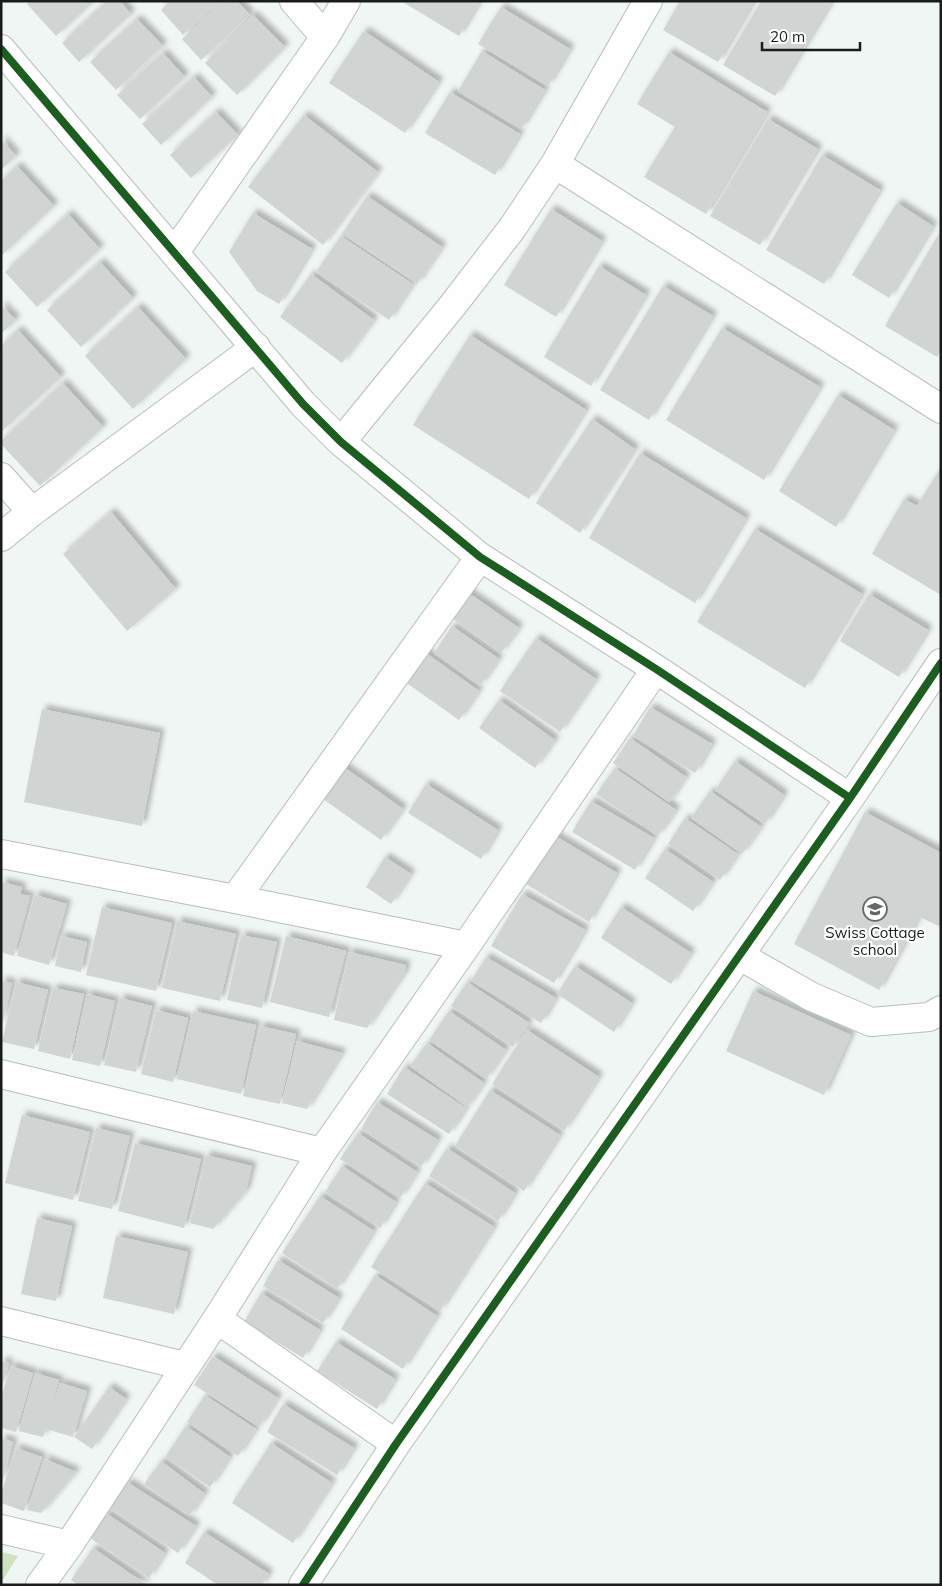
<svg xmlns="http://www.w3.org/2000/svg" width="942" height="1586" font-family="Mulish,sans-serif">
	<defs>
		<filter id="shadow"><feDropShadow dx="4.5" dy="-4.5" stdDeviation="2.5" flood-color="#0004"/></filter>
	</defs>
	<rect width="100%" height="100%" fill="#f0f6f4"/>
	<!-- green -->
	<path fill="#cce5c0" d="M1,1552L18,1556L1,1583Z"/>
	<!-- building -->
	<path fill="#d0d4d2" filter="url(#shadow)" d="M30,1H94L56,36L27,4Z
		M107,1H120L131,14L79,62L62,43Z
		M170,1H220L183,35L161,10Z
		M223,1H237L250,15L201,60L182,39Z
		M401,1H480L459,36Z
		M680,1H754L718,62L663,30Z
		M761,1H832L775,96L723,65Z
		M501,7L570,49L548,86L478,44Z
		M253,15L285,47L237,95L205,63Z
		M137,19L163,46L116,90L90,62Z
		M364,31L439,82L405,133L329,83Z
		M482,51L545,90L521,129L458,91Z
		M669,52L767,112L706,214L644,177L675,127L637,104Z
		M163,53L185,77L140,119L117,95Z
		M194,77L212,97L161,145L142,124Z
		M450,92L520,134L495,175L425,133Z
		M216,112L238,135L191,178L170,155Z
		M304,115L378,172L323,245L248,187Z
		M768,119L818,149L760,245L710,216Z
		M1,139L16,156L1,170Z
		M822,155L880,190L824,284L766,250Z
		M17,166L54,206L1,256V181Z
		M367,196L442,247L417,284L342,234Z
		M897,203L933,226L889,298L852,275Z
		M551,209L602,241L556,317L504,285Z
		M253,213L312,249L279,304L257,291L229,252Z
		M68,214L100,249L37,307L5,272Z
		M938,235L941,237V350L937,357L885,326Z
		M341,236L413,284L389,320L316,272Z
		M100,262L133,298L81,347L47,310Z
		M599,266L646,295L591,386L544,357Z
		M311,274L374,320L342,363L280,317Z
		M663,286L713,316L649,420L600,390Z
		M1,305L16,320L1,334Z
		M138,307L186,359L133,409L85,356Z
		M722,328L820,387L764,480L666,420Z
		M18,330L61,377L1,432V346Z
		M470,335L586,410L529,499L413,425Z
		M63,383L103,427L40,486L1,444V441Z
		M838,395L894,430L836,527L779,491Z
		M592,419L635,449L580,533L536,503Z
		M640,453L746,518L695,603L589,538Z
		M941,467V595L872,554L904,499L917,506Z
		M111,512L176,589L127,631L63,554Z
		M755,529L862,594L805,688L697,622Z
		M463,589L519,628L501,653L446,614Z
		M869,594L928,630L899,677L840,641Z
		M452,626L499,659L480,686L434,653Z
		M536,638L596,679L560,732L500,691Z
		M419,648L479,691L459,720L398,677Z
		M499,700L555,740L535,768L479,728Z
		M650,707L712,744L695,773L633,736Z
		M42,709L160,733L142,826L24,802Z
		M630,738L686,777L669,802L613,763Z
		M334,760L403,809L381,840L313,792Z
		M735,761L784,795L765,824L715,790Z
		M615,768L676,810L658,836L596,794Z
		M426,784L498,830L481,859L408,813Z
		M710,791L761,827L742,854L691,818Z
		M591,801L654,838L635,870L572,832Z
		M865,812L941,853V927L919,917L879,990L794,944Z
		M685,818L738,854L720,880L668,844Z
		M552,834L617,873L589,922L524,883Z
		M665,849L713,882L693,911L645,878Z
		M385,857L411,874L391,904L366,887Z
		M1,882L22,887L20,894L30,896L14,956L1,952Z
		M522,894L585,930L554,983L491,946Z
		M35,895L67,904L49,965L17,956Z
		M102,907L172,923L156,991L86,975Z
		M621,907L691,953L671,984L601,938Z
		M177,921L236,934L220,1001L162,988Z
		M241,935L277,942L262,1008L227,1000Z
		M61,936L87,942L81,972L55,966Z
		M286,936L346,951L329,1017L270,1002Z
		M349,952L406,965L404,974L367,1028L334,1020Z
		M486,957L556,998L541,1023L471,981Z
		M575,966L632,1003L614,1032L557,994Z
		M1,981L12,983L2,1025H1Z
		M16,982L48,990L34,1049L2,1042Z
		M467,982L529,1023L513,1047L451,1006Z
		M53,988L84,994L70,1059L38,1051Z
		M753,991L851,1035L824,1095L726,1051Z
		M87,994L115,1001L100,1066L72,1060Z
		M120,998L152,1006L136,1072L104,1065Z
		M156,1010L188,1018L173,1082L141,1074Z
		M193,1011L256,1025L241,1094L177,1079Z
		M449,1011L506,1050L486,1079L429,1040Z
		M260,1026L296,1034L280,1104L243,1096Z
		M527,1030L599,1077L564,1131L492,1084Z
		M297,1041L342,1053L307,1109L282,1103Z
		M427,1043L484,1083L467,1107L410,1066Z
		M404,1067L466,1108L449,1134L387,1094Z
		M490,1090L560,1135L524,1191L455,1146Z
		M377,1102L438,1140L421,1167L361,1129Z
		M22,1115L90,1132L73,1200L5,1183Z
		M96,1128L130,1136L112,1209L78,1201Z
		M358,1133L417,1172L400,1198L340,1159Z
		M135,1143L201,1159L184,1228L118,1211Z
		M447,1148L515,1193L498,1221L429,1176Z
		M206,1155L252,1166L246,1191L213,1229L190,1223Z
		M342,1166L396,1202L380,1228L325,1192Z
		M425,1183L494,1227L440,1311L371,1267Z
		M320,1196L374,1231L337,1289L282,1253Z
		M37,1218L72,1226L56,1301L21,1294Z
		M116,1236L188,1252L174,1314L103,1298Z
		M278,1260L339,1298L323,1323L263,1286Z
		M375,1275L437,1316L403,1369L341,1329Z
		M261,1293L320,1330L303,1358L244,1322Z
		M336,1342L395,1379L377,1409L317,1371Z
		M213,1356L278,1398L259,1427L194,1385Z
		M1,1361L9,1363L2,1387H1Z
		M11,1366L33,1373L16,1432L1,1428V1398Z
		M35,1373L59,1380L47,1423L60,1383L87,1391L73,1437L46,1429L43,1437L19,1431Z
		M109,1387L126,1399L92,1449L74,1437Z
		M205,1395L256,1429L238,1456L187,1422Z
		M283,1404L354,1448L337,1475L267,1432Z
		M186,1426L230,1457L210,1487L165,1457Z
		M1,1438L13,1442L2,1483H1Z
		M271,1443L332,1483L293,1543L232,1503Z
		M16,1448L42,1457L24,1511L1,1503V1494Z
		M45,1459L76,1472L41,1513L27,1510Z
		M161,1461L205,1494L189,1516L144,1484Z
		M127,1482L196,1526L178,1553L110,1509Z
		M106,1513L165,1553L149,1578L90,1538Z
		M204,1532L269,1574L262,1585H218L185,1563Z
		M93,1548L147,1585H78L71,1580Z"/>
	<g fill="none" stroke-linecap="round" stroke-linejoin="round">
		<!-- minor casing -->
		<g stroke="#b8bdbb" stroke-width="30">
			<path id="minor" d="M294,1L325,37
				M1,49L303,404L341,442L480,557L656,669L850,798
				M555,164L941,409
				M175,252L325,37L346,1
				M341,442L453,305L513,227L555,164L648,1
				M1,477L32,512
				M1,537L32,512L256,347
				M1,854L235,899L466,946
				M235,899L480,557
				M740,956L812,997L871,1022L929,1017L941,1010
				M1,1074L322,1152
				M217,1319L396,1444
				M1,1321L185,1366
				M1,1529L69,1545
				M40,1585L69,1545L217,1319L322,1152L466,946L656,669
				M303,1585L396,1444L850,798L941,663"/>
		</g>
		<!-- minor -->
		<use href="#minor" stroke="#fdfefd" stroke-width="28"/>
		<!-- cycleway casing -->
		<g stroke="#fff" stroke-width="11">
			<path id="cycleway" d="M1,49L303,404L341,442L480,557L656,669L850,798
				M303,1585L396,1444L850,798L941,663"/>
		</g>
		<!-- cycleway -->
		<use href="#cycleway" stroke="#1b5e20" stroke-width="8"/>
	</g>
	<!-- icons -->
	<defs>
		<g id="school-ring" transform="scale(1.25)"><circle r="9.5" fill="#fff" stroke="#646968" stroke-width="1.5"/><path d="M0-5L7-2L0 1L-7-2ZM-4 1L0 2.5L4 1V4Q0 6-4 4Z" fill="#646968"/></g>
	</defs>
	<g fill-rule="evenodd">
		<use href="#school-ring" x="875" y="909"/>
	</g>
	<g text-anchor="middle" stroke-width="4.5" stroke-linejoin="round" paint-order="stroke">
		<!-- poi labels -->
		<g font-size="15" fill="#181d1c" stroke="#fff">
			<text x="875" y="938">Swiss Cottage<tspan x="875" dy="17">school</tspan></text>
		</g>
	</g>
	<!-- border -->
	<rect width="942" height="1586" fill="none" stroke="#181d1c" stroke-width="5"/>
	<!-- scale -->
	<path d="M762 42v8h98v-8" fill="none" stroke="#181d1c" stroke-width="2.5"/>
	<text x="770" y="42" font-size="15" fill="#181d1c" stroke="#ffffff" stroke-width="4" paint-order="stroke">20 m</text>
</svg>
